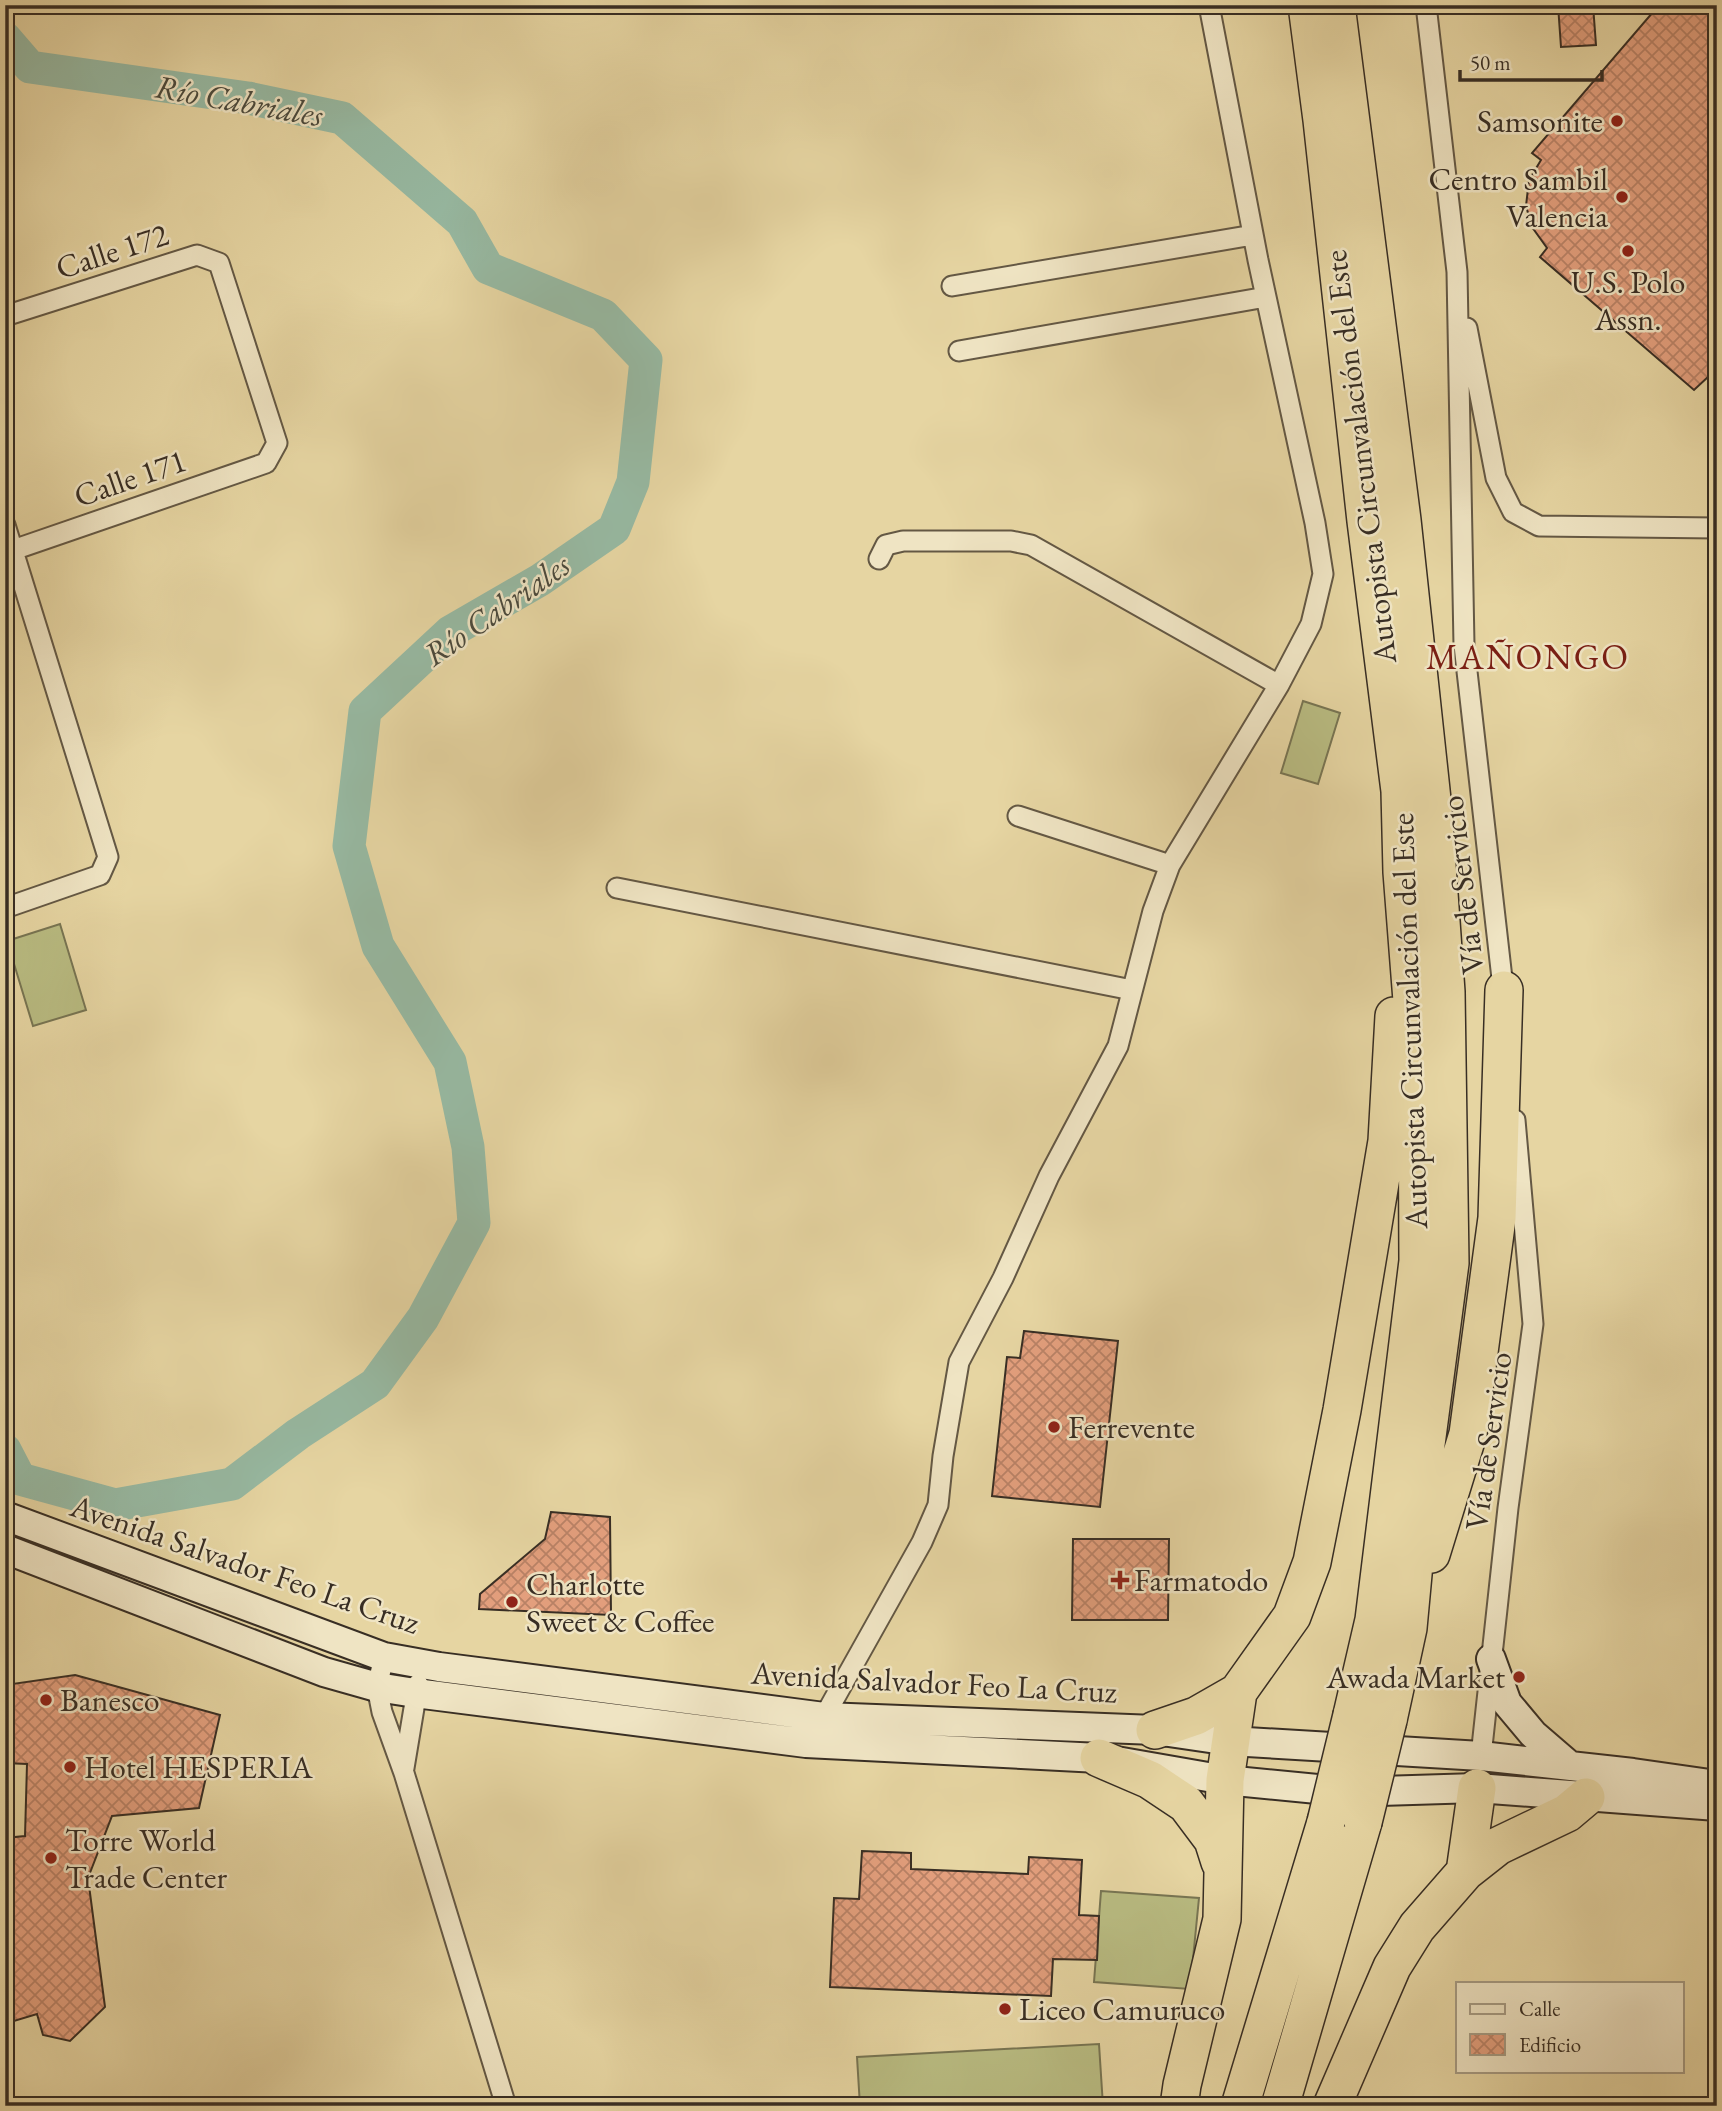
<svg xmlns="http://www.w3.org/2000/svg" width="1722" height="2111" font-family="'EB Garamond',serif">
	<defs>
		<pattern id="building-cross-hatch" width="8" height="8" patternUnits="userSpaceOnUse" patternTransform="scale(1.75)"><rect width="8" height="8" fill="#e39f7d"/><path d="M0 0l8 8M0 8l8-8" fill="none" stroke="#b98266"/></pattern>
	</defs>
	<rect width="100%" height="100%" fill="#e6d5a2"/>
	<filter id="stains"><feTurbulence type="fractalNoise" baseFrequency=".00286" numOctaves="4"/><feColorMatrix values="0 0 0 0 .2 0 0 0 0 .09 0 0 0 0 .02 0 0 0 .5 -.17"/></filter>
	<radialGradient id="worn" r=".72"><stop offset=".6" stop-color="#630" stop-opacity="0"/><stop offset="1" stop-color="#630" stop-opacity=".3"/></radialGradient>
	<!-- garden -->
	<path fill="#b9bc82" stroke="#787553" stroke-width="2" d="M1303,701L1340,713L1318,784L1281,773Z
		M60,924L86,1010L33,1026L7,941Z
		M1101,1891L1199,1898L1190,1989L1094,1982Z
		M1099,2044L1103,2106H860L857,2057Z"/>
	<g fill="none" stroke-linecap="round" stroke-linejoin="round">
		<!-- river -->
		<path stroke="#97b9a2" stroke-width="33" d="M5,38L30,67L248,98L342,118L462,222L488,268L603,315L646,360L633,482L614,529L540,580L450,632L365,711L349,846L378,946L450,1062L468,1147L474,1223L423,1318L375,1384L298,1434L232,1484L115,1505L20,1479L5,1450"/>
	</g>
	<!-- building -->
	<path fill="url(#building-cross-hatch)" stroke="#382e24" stroke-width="2" d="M1558,5H1593L1596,45L1561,47Z
		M1659,5H1717V380L1709,376L1694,390L1540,257L1547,248L1532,227L1526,206L1529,180L1541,160L1532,153Z
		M1024,1331L1118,1341L1100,1507L992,1496L1007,1357L1020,1358Z
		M551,1512L610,1517L611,1615L479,1609L480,1594L545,1539Z
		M1073,1539H1169L1168,1620H1072Z
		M75,1675L220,1715L199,1808L112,1816L88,1878L105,2007L70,2041L43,2035L37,2014L14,2021L5,2017V1838L25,1836L27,1764L5,1763V1685Z
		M862,1851L911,1853V1869L1028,1874L1029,1857L1082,1860L1079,1915L1099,1916L1097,1960L1053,1959L1051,1996L830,1987L834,1898L859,1899Z"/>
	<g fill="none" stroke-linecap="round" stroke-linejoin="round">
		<!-- street casing -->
		<g stroke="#645844" stroke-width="23">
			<path id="street" d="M1426,5L1457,272L1464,645L1504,996
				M952,286L1253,235
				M5,316L197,255L219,263L277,443L266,463L13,550
				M1467,328L1496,478L1513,512L1539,526L1717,528
				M959,351L1266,297
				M5,525L108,857L100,875L5,908
				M879,559L886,545L903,541H1011L1031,545L1279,685
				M1018,816L1170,865
				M617,888L1132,990
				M384,1657L377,1687L382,1712L404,1773L506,2106
				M824,1717L922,1542L938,1505L943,1456L959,1362L1003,1278L1049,1176L1118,1046L1153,911L1170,865L1279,685L1311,624L1323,574L1315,523L1258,260L1209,5
				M1481,1756L1508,1508L1533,1324L1515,1120
				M404,1768L418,1684"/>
		</g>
		<!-- secondary casing -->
		<g stroke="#382e24" stroke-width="32">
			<path id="secondary" d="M5,1516L384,1657L439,1667L824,1717L1155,1730L1230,1741L1481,1756L1633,1773L1717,1785
				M5,1549L324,1672L377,1687L415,1693L806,1743L1099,1758L1225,1780L1348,1792L1477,1788L1717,1806
				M1491,1659L1507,1703L1533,1734L1569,1765"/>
		</g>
		<!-- highway casing -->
		<g stroke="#382e24" stroke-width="40">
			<path id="highway" d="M1307,5L1322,120L1366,521L1400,791L1402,872L1417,1065L1418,1261L1374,1620L1352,1715
				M1336,5L1402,520L1433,809L1446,992L1450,1263L1423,1467L1408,1628L1388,1720
				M1431,1554L1468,1434L1497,1218L1504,990
				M1155,1730L1196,1716L1238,1692L1292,1616L1312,1562L1342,1410L1387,1141L1394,1016
				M1099,1758L1150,1780L1186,1804L1213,1840L1220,1862
				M1465,1872L1477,1788
				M1179,2106L1182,2085L1222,1919L1225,1780L1238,1692
				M1240,2106L1326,1822
				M1280,2106L1363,1822
				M1332,2106L1392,1967L1417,1927L1465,1872L1498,1846L1567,1813L1586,1797"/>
		</g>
		<!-- street -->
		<use href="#street" stroke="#efe4c3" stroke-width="19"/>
		<!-- secondary -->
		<use href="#secondary" stroke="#efe4c3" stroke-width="28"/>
		<!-- highway -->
		<use href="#highway" stroke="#e6d5a2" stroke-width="37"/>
		<!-- highway-bridge casing -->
		<g stroke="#382e24" stroke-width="40" stroke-linecap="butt">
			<path id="highway-bridge" d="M1326,1822L1352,1715
				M1363,1822L1388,1720"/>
		</g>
		<!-- highway-bridge -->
		<use href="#highway-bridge" stroke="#e6d5a2" stroke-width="37"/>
	</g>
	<!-- markers -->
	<g fill="#8f2418" stroke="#efe4c3" stroke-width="2.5">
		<circle cx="1617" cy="121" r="7"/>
		<circle cx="1622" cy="197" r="7"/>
		<circle cx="1628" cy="251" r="7"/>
		<circle cx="1054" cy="1427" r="7"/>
		<path d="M1116.5 1569.5h7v7h7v7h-7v7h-7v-7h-7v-7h7z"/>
		<circle cx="512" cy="1602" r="7"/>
		<circle cx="1519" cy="1677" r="7"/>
		<circle cx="46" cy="1700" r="7"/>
		<circle cx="70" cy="1767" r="7"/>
		<circle cx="51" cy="1858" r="7"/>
		<circle cx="1005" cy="2009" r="7"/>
	</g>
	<g text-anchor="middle" stroke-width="5" stroke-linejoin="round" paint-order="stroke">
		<!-- poi labels -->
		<g font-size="32" fill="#382e24" stroke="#efe4c3" text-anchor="start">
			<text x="1603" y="132" text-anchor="end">Samsonite</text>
			<text x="1608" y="190" text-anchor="end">Centro Sambil<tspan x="1608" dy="37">Valencia</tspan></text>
			<text x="1628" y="293" text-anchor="middle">U.S. Polo<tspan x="1628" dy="37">Assn.</tspan></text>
			<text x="1068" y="1438">Ferrevente</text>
			<text x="1134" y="1591">Farmatodo</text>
			<text x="526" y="1595">Charlotte<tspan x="526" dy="37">Sweet &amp; Coffee</tspan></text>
			<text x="1505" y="1688" text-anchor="end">Awada Market</text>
			<text x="60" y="1711">Banesco</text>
			<text x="84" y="1778">Hotel HESPERIA</text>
			<text x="65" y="1851">Torre World<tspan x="65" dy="37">Trade Center</tspan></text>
			<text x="1019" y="2020">Liceo Camuruco</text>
		</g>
		<!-- street labels -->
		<g font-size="32" fill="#382e24" stroke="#efe4c3">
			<text transform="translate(112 251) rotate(-18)" y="11">Calle 172</text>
			<text transform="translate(1360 457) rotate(-97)" y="11">Autopista Circunvalación del Este</text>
			<text transform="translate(130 478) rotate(-19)" y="11">Calle 171</text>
			<text transform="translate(1462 885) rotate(-97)" y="11">Vía de Servicio</text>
			<text transform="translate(1409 1021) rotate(-92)" y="11">Autopista Circunvalación del Este</text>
			<text transform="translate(1488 1441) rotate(-82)" y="11">Vía de Servicio</text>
			<text transform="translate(245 1564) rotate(19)" y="11">Avenida Salvador Feo La Cruz</text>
			<text transform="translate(934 1682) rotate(3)" y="11">Avenida Salvador Feo La Cruz</text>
		</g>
		<!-- water labels -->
		<g font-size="33" font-style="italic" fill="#4b4a3d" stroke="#efe4c3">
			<text transform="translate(239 100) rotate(10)" y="12">Río Cabriales</text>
			<text transform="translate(496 609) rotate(-35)" y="12">Río Cabriales</text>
		</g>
		<!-- quarter labels -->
		<g font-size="35" letter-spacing="2" fill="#7a1f14" stroke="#efe4c3">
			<text x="1528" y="669">MAÑONGO</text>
		</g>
	</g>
	<!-- margin -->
	<rect width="1722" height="2111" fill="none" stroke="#e6d5a2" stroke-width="28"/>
	<rect x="7" y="7" width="1708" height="2097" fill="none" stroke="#382e24" stroke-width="3.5"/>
	<rect x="14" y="14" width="1694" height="2083" fill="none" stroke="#382e24" stroke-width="2"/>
	<!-- legend -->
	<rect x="1456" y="1982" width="228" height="91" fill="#efe4c3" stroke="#a69b83" stroke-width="2"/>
	<rect x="1470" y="2004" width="35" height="10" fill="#efe4c3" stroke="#a69b83" stroke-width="2"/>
	<text x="1519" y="2016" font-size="21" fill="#382e24">Calle</text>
	<rect x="1470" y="2034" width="35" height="21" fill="url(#building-cross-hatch)" stroke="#a69b83" stroke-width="2"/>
	<text x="1519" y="2052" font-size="21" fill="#382e24">Edificio</text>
	<!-- scale -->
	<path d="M1460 70v10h142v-10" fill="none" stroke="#382e24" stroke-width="3.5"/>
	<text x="1470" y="70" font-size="21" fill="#382e24" stroke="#efe4c3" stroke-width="5" paint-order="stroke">50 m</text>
	<rect width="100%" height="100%" filter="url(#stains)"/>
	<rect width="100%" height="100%" fill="url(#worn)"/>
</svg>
